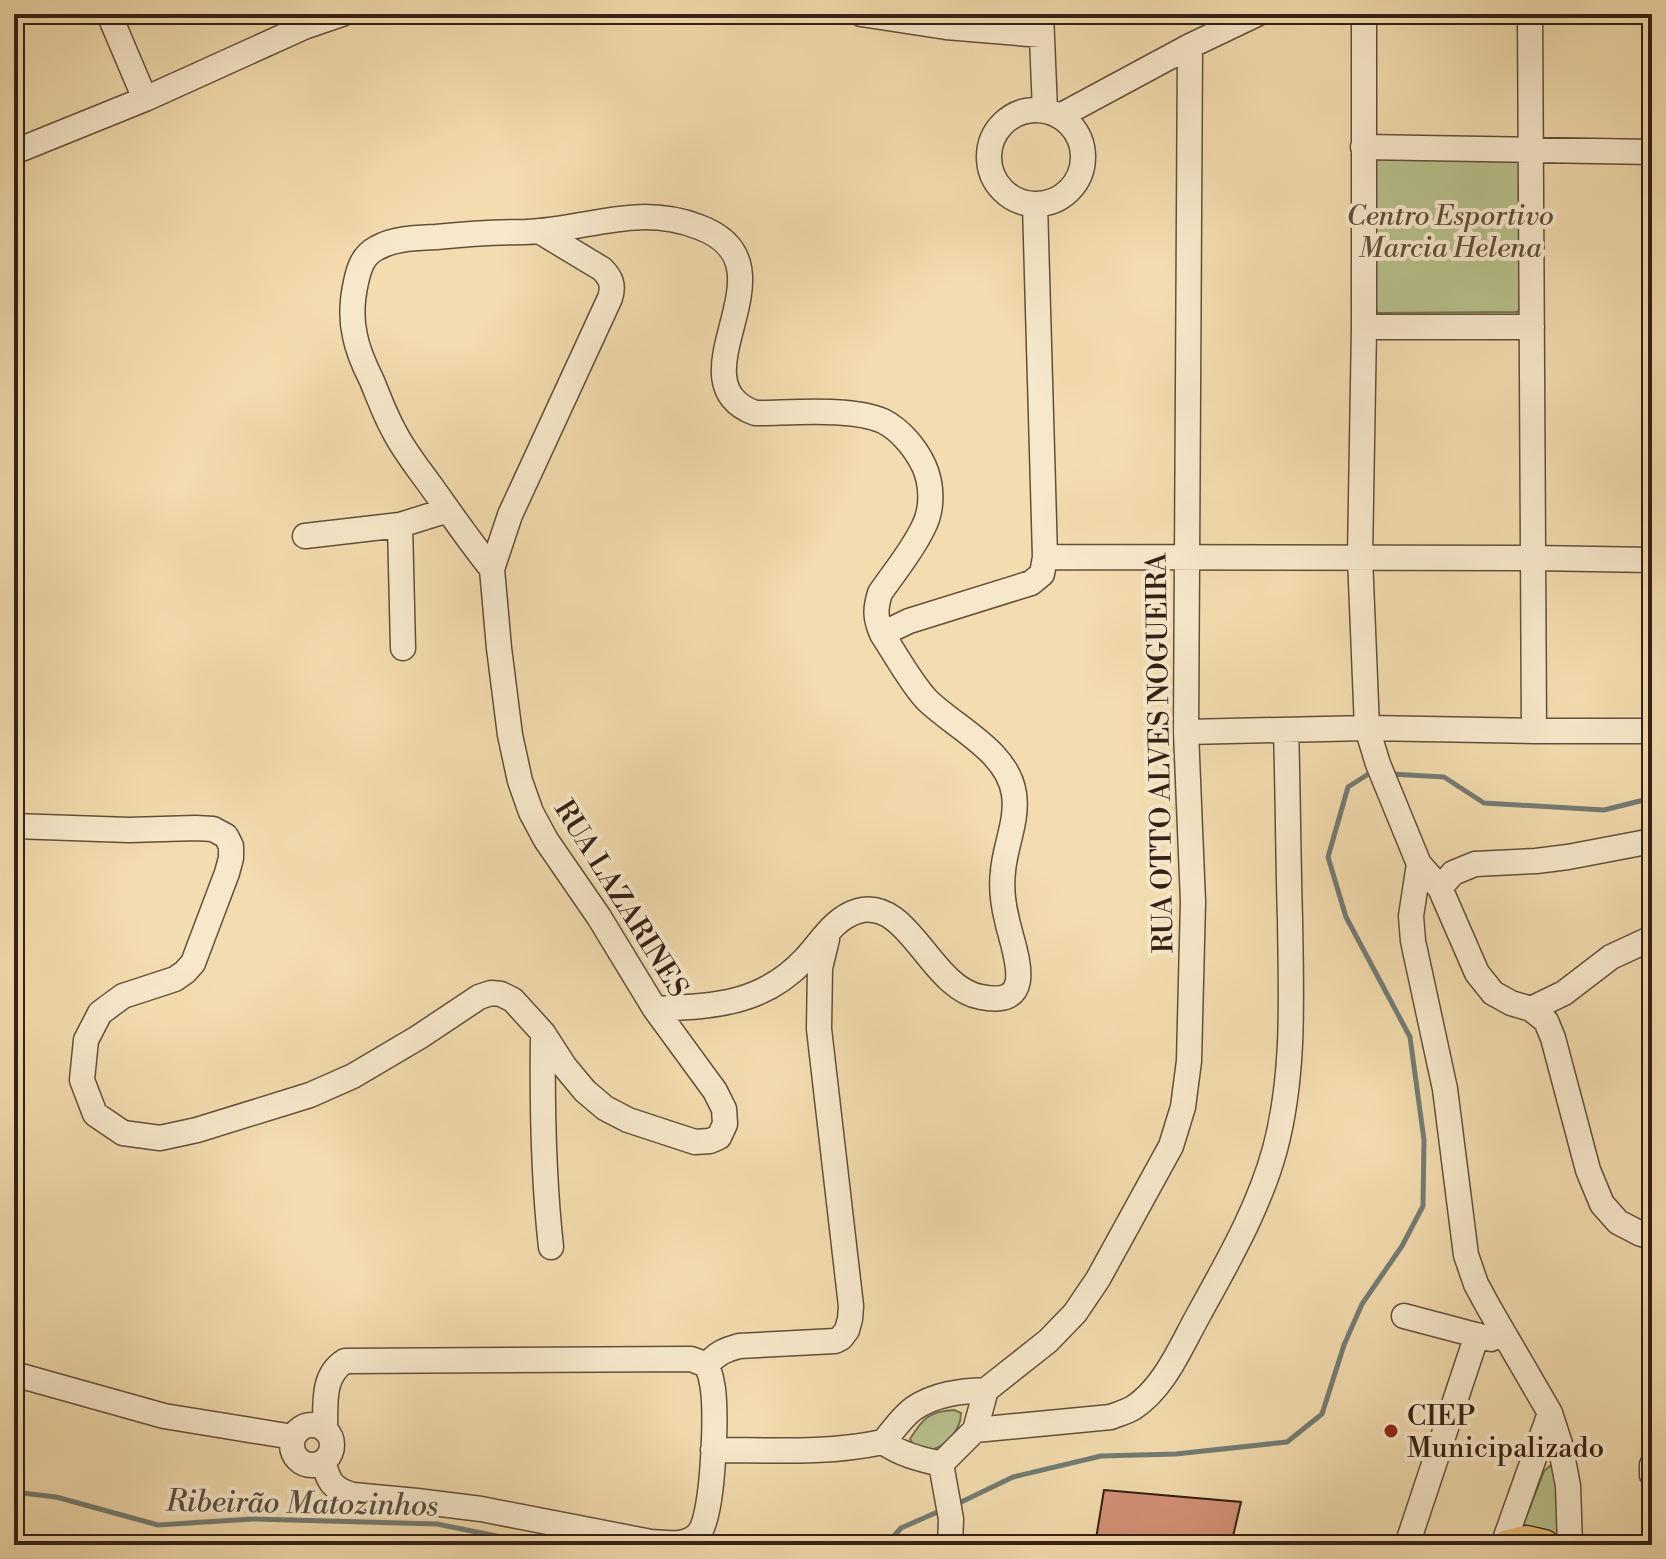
<svg xmlns="http://www.w3.org/2000/svg" width="1666" height="1559" font-family="'Libre Bodoni',serif">
	<rect width="100%" height="100%" fill="#f3dcaf"/>
	<filter id="stains"><feTurbulence type="fractalNoise" baseFrequency=".0025" numOctaves="4"/><feColorMatrix values="0 0 0 0 .2 0 0 0 0 .09 0 0 0 0 .02 0 0 0 .5 -.17"/></filter>
	<radialGradient id="worn" r=".72"><stop offset=".6" stop-color="#630" stop-opacity="0"/><stop offset="1" stop-color="#630" stop-opacity=".3"/></radialGradient>
	<!-- green -->
	<path fill="#b8c18d" stroke="#767051" stroke-width="2" d="M1375,156L1526,161L1527,302L1517,312L1378,313L1372,308Z
		M954,1410L961,1413C961,1430 945,1449 928,1450C924,1451 919,1449 915,1449L910,1439C923,1418 930,1411 954,1410Z
		M1551,1465L1557,1476L1561,1541L1522,1528L1544,1471Z"/>
	<g fill="none" stroke-linecap="round" stroke-linejoin="round">
		<!-- stream -->
		<path stroke="#737c73" stroke-width="5" d="M1391,774L1444,777L1484,803L1604,810L1652,798
			M14,1492L56,1497L158,1525L252,1519L437,1524L542,1545
			M955,1505L1013,1477L1101,1456L1176,1454L1287,1442L1322,1414L1344,1345L1362,1304L1402,1246L1423,1206L1424,1140L1410,1037L1346,917L1328,857L1348,787L1370,773H1373
			M886,1545L901,1528L942,1510"/>
	</g>
	<!-- building -->
	<path fill="#d49278" stroke="#352015" stroke-width="2" d="M1104,1490L1241,1502L1231,1545H1095Z"/>
	<g fill="none" stroke-linecap="round" stroke-linejoin="round">
		<!-- minor casing -->
		<g stroke="#644f3c" stroke-width="27">
			<path id="minor" d="M109,14L145,99
				M861,14L946,27L1041,35
				M1041,14L1045,110
				M1364,14V327L1360,557L1367,728L1378,764L1419,864L1411,916L1413,941L1445,1089L1466,1255L1476,1284L1489,1308L1550,1413L1560,1444L1568,1486L1570,1545
				M1530,14L1534,731
				M989 157a47 47 0 1 1 94 0a47 47 0 1 1-94 0Z
				M1060,116L1190,46L1257,14
				M1363,147L1652,152
				M14,152L145,99L304,27L342,14
				M1364,327H1532
				M400,525L403,648
				M305,536L400,525L448,510
				M1045,557L1534,558L1652,560
				M492,569C470,542 451,514 431,486C418,468 404,451 394,431C385,415 379,398 372,381C365,367 358,352 355,336C351,319 352,300 356,282C359,268 363,255 377,248C394,238 416,238 436,237C466,234 496,232 526,232C588,230 636,203 699,227C802,265 668,380 755,413C790,413 852,407 883,421C901,430 916,449 924,466C932,484 933,508 924,526C913,550 895,571 880,593C875,609 875,618 882,634
				M1186,732L1367,728L1534,731H1652
				M14,826L129,830L196,828L213,829L226,836L231,846V858L227,873L193,963L185,972L175,979L123,996L100,1013L86,1040L82,1080L95,1114L123,1133L160,1138L197,1130L310,1095L353,1076L419,1037L479,997L491,993L501,994L513,1000L543,1033L565,1067L585,1091L605,1108L628,1120L695,1142L710,1141L719,1137L725,1124L724,1109L715,1091L655,1009L599,917L546,840L531,812L520,781L510,735L499,648L492,569L510,515L610,298C614,285 611,278 602,269L539,231
				M1419,864L1440,888L1477,973L1493,993L1511,1003L1531,1009L1546,1021L1553,1038L1588,1170L1602,1204L1618,1222L1641,1234L1652,1237
				M1440,888L1453,873L1475,864L1536,861L1568,857L1652,841
				M655,1009C714,1006 762,1005 805,959C821,942 834,918 858,911C909,897 930,988 981,997C1040,1009 1013,949 1007,920C1003,904 1001,887 1003,871C1005,846 1018,820 1014,794C1008,751 955,728 926,699C909,680 896,655 882,634L909,621L1031,583L1042,574L1045,557L1035,204
				M1531,1009L1564,993L1611,957L1652,938
				M543,1033C542,1105 543,1176 551,1247
				M1404,1316L1491,1339
				M707,1365C717,1353 725,1350 739,1346L835,1341L841,1338L847,1330L850,1319L851,1306L819,1029L820,968L827,939
				M14,1374L164,1416L293,1437
				M986,1390L1048,1341L1075,1313L1098,1279L1171,1146L1183,1107L1189,1061L1193,902L1186,732L1190,46
				M292 1445a20 20 0 1 1 40 0a20 20 0 1 1-40 0Z
				M325,1430C326,1405 321,1376 345,1361L691,1359L707,1365
				M975,1430L1111,1417C1118,1414 1126,1412 1133,1408C1165,1387 1181,1346 1199,1314C1228,1261 1259,1208 1275,1149C1295,1074 1291,995 1290,919C1288,856 1288,793 1286,730
				M713,1450C770,1450 827,1454 883,1442
				M323,1462C329,1482 332,1489 353,1495L417,1501L481,1509L651,1542C667,1543 687,1547 699,1533C714,1514 716,1415 713,1389C712,1381 710,1373 707,1365
				M941,1464C920,1459 902,1455 883,1442C892,1432 902,1417 913,1409C934,1394 961,1391 986,1390
				M941,1464L975,1430L986,1390
				M941,1464L951,1519L950,1545
				M1652,1465V1475
				M1407,1545L1477,1335
				M1503,1545L1550,1413"/>
		</g>
		<!-- major casing -->
		<g stroke="#352015" stroke-width="33">
			<path id="major" d="M1508,1545L1526,1541L1544,1545"/>
		</g>
		<!-- minor -->
		<use href="#minor" stroke="#f7e8cb" stroke-width="24"/>
		<!-- major -->
		<use href="#major" stroke="#eabe78" stroke-width="30"/>
	</g>
	<!-- markers -->
	<circle fill="#8f2418" stroke="#f7e8cb" stroke-width="3" cx="1391" cy="1431" r="8"/>
	<g text-anchor="middle" stroke-width="8" stroke-linejoin="round" paint-order="stroke">
		<!-- park labels -->
		<g font-size="28" font-style="italic" fill="#5c5039" stroke="#f7e8cb">
			<text x="1450" y="225">Centro Esportivo<tspan x="1450" dy="32">Marcia Helena</tspan></text>
		</g>
		<!-- street labels -->
		<g font-size="28" fill="#352015" stroke="#f7e8cb">
			<text transform="translate(1159 753) rotate(-91)" y="10">RUA OTTO ALVES NOGUEIRA</text>
			<text transform="translate(622 898) rotate(58)" y="10">RUA LAZARINES</text>
		</g>
		<!-- poi labels -->
		<g font-size="28" fill="#352015" stroke="#f7e8cb" text-anchor="start">
			<text x="1407" y="1425">CIEP<tspan x="1407" dy="32">Municipalizado</tspan></text>
		</g>
		<!-- water labels -->
		<g font-size="30" font-style="italic" fill="#544e44" stroke="#f7e8cb">
			<text transform="translate(302 1503) rotate(1)" y="10">Ribeirão Matozinhos</text>
		</g>
	</g>
	<!-- margin -->
	<rect width="1666" height="1559" fill="none" stroke="#f3dcaf" stroke-width="48"/>
	<rect x="16" y="16" width="1634" height="1527" fill="none" stroke="#352015" stroke-width="4"/>
	<rect x="24" y="24" width="1618" height="1511" fill="none" stroke="#352015" stroke-width="2"/>
	<rect width="100%" height="100%" filter="url(#stains)"/>
	<rect width="100%" height="100%" fill="url(#worn)"/>
</svg>
